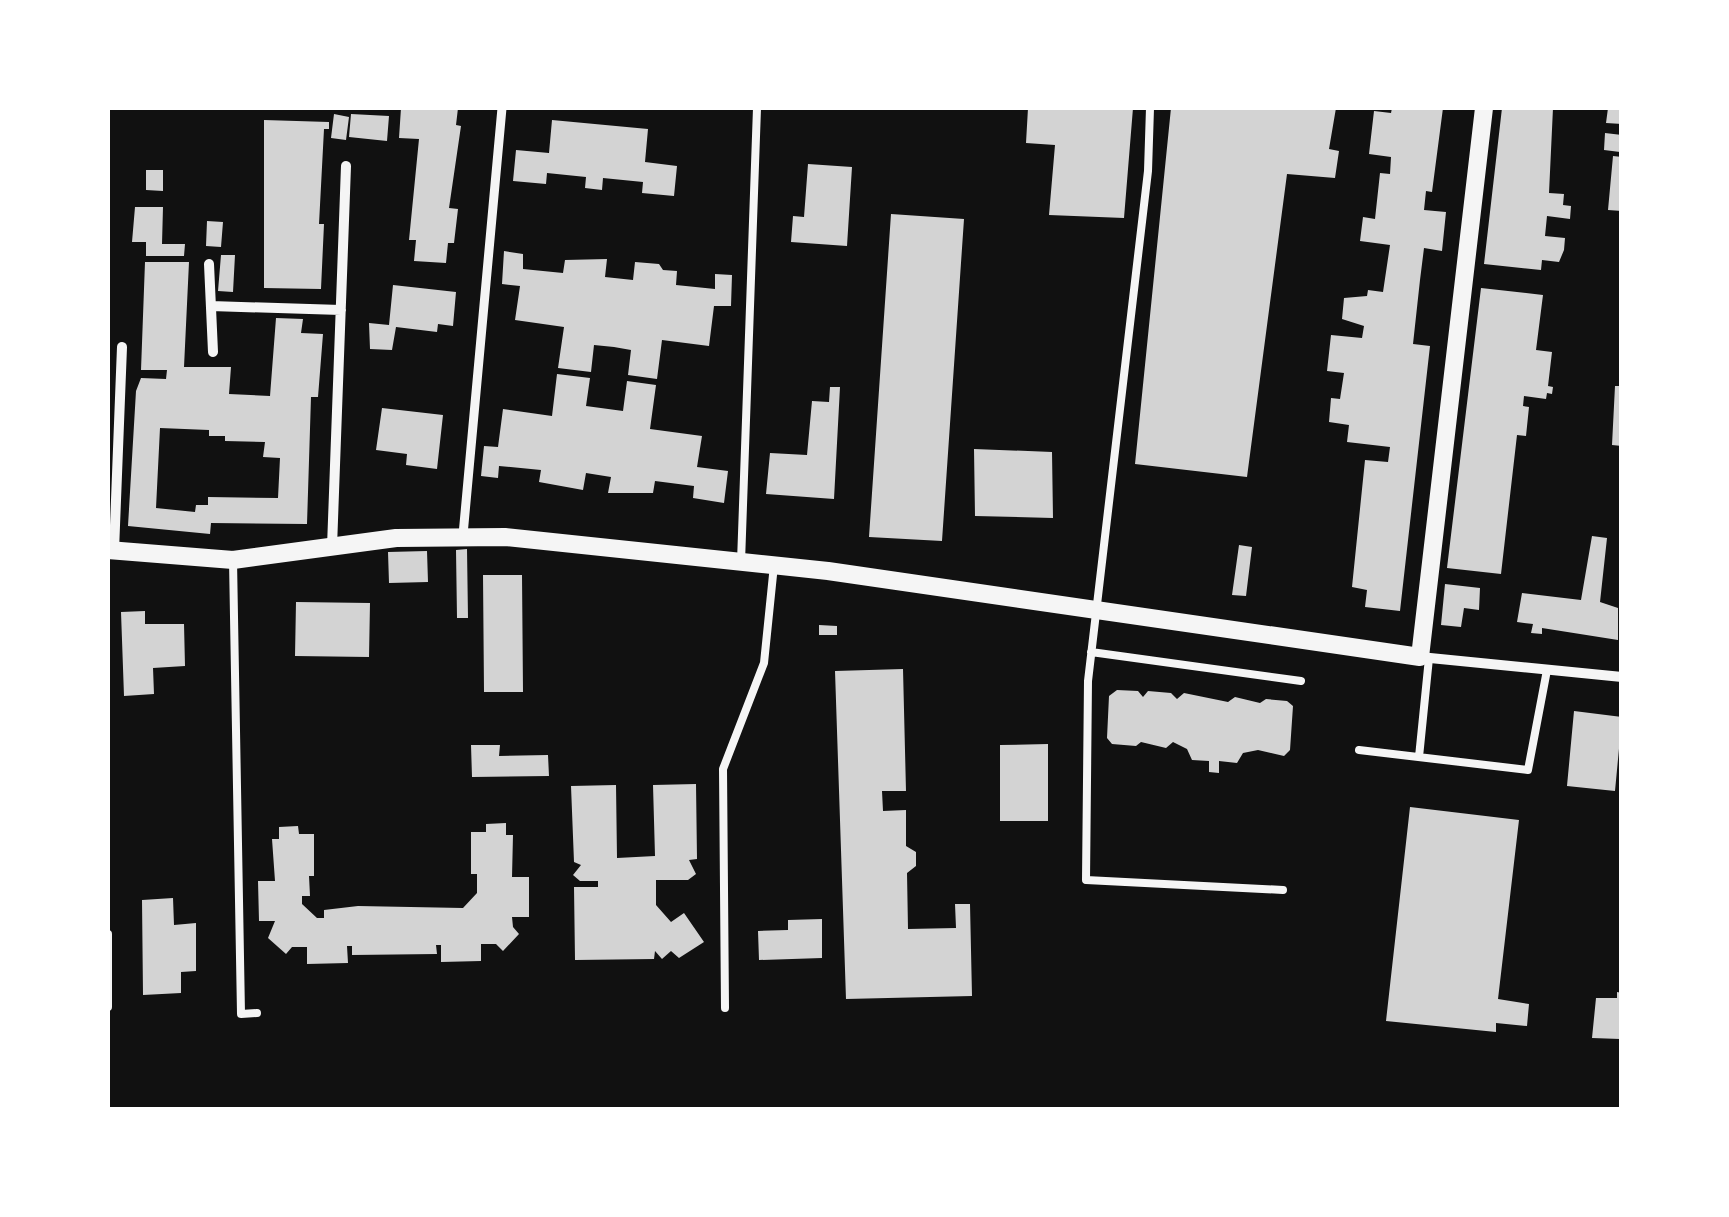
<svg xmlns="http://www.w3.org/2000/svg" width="1729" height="1217" font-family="'Asap Condensed',sans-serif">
	<rect width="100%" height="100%" fill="#111"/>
	<!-- building -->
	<path fill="#d3d3d3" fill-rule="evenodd" d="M401,108H458L456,125L461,126L449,208L458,209L454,243H448L446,263L414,261L416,240H409L419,139L399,138Z
		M1028,108H1133L1124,218L1049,215L1055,145L1026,143Z
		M1171,108H1336L1329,149L1339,151L1335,178L1287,174L1247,477L1135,464Z
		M1392,108H1443L1432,192L1426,191L1424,210L1446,212L1442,251L1424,248L1420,280L1413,344L1430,346L1400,611L1365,607L1367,590L1352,587L1365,460L1388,462L1390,447L1347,442L1349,425L1329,422L1331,398L1340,399L1344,373L1327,371L1331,335L1362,338L1364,326L1342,319L1344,298L1367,296L1368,290L1383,292L1390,245L1360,241L1363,217L1375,219L1380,173L1390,174L1391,157L1369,154L1374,111L1391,113Z
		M1502,108H1553L1549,193L1564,194L1563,205L1571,206L1570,219L1547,216L1545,236L1565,238L1564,250L1559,262L1542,260L1541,270L1484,264Z
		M1608,108H1622V124L1606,123Z
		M334,114L349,117L346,140L331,138Z
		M351,114L389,116L387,141L349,137Z
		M264,120L329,122V129H324L319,224H324L321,289L264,288Z
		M552,120L648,129L645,162L677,166L674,196L642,193L643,182L603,178L602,190L585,188L586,177L547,173L546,184L513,181L516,150L549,153Z
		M1605,133L1622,135L1620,152L1604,150Z
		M1613,156L1622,157V211L1608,210Z
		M808,164L852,167L847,246L791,242L793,216L804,217Z
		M146,170H163V191L146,190Z
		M135,207H163L162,244H185L184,256H146V242H132Z
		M891,214L964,219L942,541L869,537Z
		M207,221L223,222L221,247L206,246Z
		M504,251L523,254V269L563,273L565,260L607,259L605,277L633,280L635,262L659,264L663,270L677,271L676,285L715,289V274L732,275L731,306H714L709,346L662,340L657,379L628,375L631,350L614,347L594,345L591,372L558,368L564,327L515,320L520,286L502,284Z
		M221,255H235L233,292L218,291Z
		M145,262H189L184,367H231L229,394L270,396L276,318L303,319L301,333L323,334L318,397H311L307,524L211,523L210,534L128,526L136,391L141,378L166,379L167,370H141ZM160,428L209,430V436H225V441L265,442L263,457L280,458L278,498L208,497V505H196L195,512L156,508Z
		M393,285L456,292L453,326L438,324L437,332L396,327L392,350L370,349L369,323L389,325Z
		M1481,288L1543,295L1536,350L1552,352L1548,386L1553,387L1552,394L1547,393L1546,399L1524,396L1523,406L1529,407L1526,436L1517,435L1501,574L1447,568Z
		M557,374L590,378L586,406L623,411L627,381L656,385L650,429L702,436L697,467L728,471L724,503L693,498L694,486L655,481L653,493H608L611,477L586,473L583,490L539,482L541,470L499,466L498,478L481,476L484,446L498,447L503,409L552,416Z
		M1615,386H1622V446L1612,445Z
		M830,387H840L834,499L766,494L770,453L807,455L812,401L829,402Z
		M382,408L443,415L437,469L406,465L407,454L376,450Z
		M974,449L1052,452L1053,518L975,516Z
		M1592,536L1607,538L1600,602L1618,608V640L1542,628V634L1531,633L1533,624L1517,622L1522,593L1581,600Z
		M1239,545L1252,547L1246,596L1232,595Z
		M467,549L468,618H457L456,550Z
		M427,551L428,582L389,583L388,552Z
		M483,575H522L523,692H484Z
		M1445,584L1480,588L1479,610L1464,608L1461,627L1441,625Z
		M296,602L370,603L369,657L295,656Z
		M145,611V624H184L185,666L153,668L154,694L124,696L121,612Z
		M819,625L837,626V635H819Z
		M903,669L906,791H882L883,811L906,810V846L916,852V866L907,873L908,929L956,928L955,904H970L972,996L846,999L835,671Z
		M1117,690L1138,691L1143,697L1148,691L1171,693L1177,699L1184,693L1228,702L1235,697L1260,703L1266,699L1287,701L1293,706L1290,750L1284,756L1258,750L1243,753L1237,763L1219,761V773L1209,772V761L1192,760L1187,749L1173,742L1166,748L1141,742L1136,746L1112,744L1107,738L1109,696Z
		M1574,711L1622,717L1615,791L1567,786Z
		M1048,744V821H1000V745Z
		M471,745H500L499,756L548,755L549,776L472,777Z
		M696,784L697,859L689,860L696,874L688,880H656V905L671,922L684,913L704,942L679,958L671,951L662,959L655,951L654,959L575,960L574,887H598V881H580L573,875L581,865L574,862L571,786L616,785L617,858L655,856L653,785Z
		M1410,807L1519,820L1498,999L1529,1004L1527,1026L1496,1023V1032L1386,1021Z
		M506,823V835H513L512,877H529V917H512L513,927L519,934L503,951L496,944H481V961L441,962V945H436L437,954L352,955V946H347L348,963L307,964V947H292L286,954L268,938L275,921H259L258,881H275L272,839H279V827L298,826L299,834H314V876H309L310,896H302V904L317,918H324V910L358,906L463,908L477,893V874H471V832H486V824Z
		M173,898L174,925L196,923V971L181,972V993L143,995L142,900Z
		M822,919V958L759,960L758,931L788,930V920Z
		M1617,992L1622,993L1620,1039L1592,1038L1596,998H1617Z"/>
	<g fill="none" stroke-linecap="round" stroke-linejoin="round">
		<!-- service -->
		<path stroke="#f5f5f5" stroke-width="8" d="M1150,108L1148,171L1088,681L1086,880L1283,890
			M233,560L241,1014L257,1013
			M741,562L757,108
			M1091,652L1301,681
			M1359,750L1528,770L1547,670
			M1419,757L1429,658
			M108,934V1007
			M725,1008L723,769L764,663L774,565"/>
		<!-- pedestrian -->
		<path stroke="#f5f5f5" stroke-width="9" d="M463,535L502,108"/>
		<!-- minor -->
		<path stroke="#f5f5f5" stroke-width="10" d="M209,264L213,352
			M211,306L341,310
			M332,547L346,166
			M114,551L122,347
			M1420,657L1622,677"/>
		<!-- tertiary -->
		<path stroke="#f5f5f5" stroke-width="18" d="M108,550L233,560L396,538L505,537L828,571L1420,657L1484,108"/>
	</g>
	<!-- border -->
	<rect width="1729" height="1217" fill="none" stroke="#ffffff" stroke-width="220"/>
</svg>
